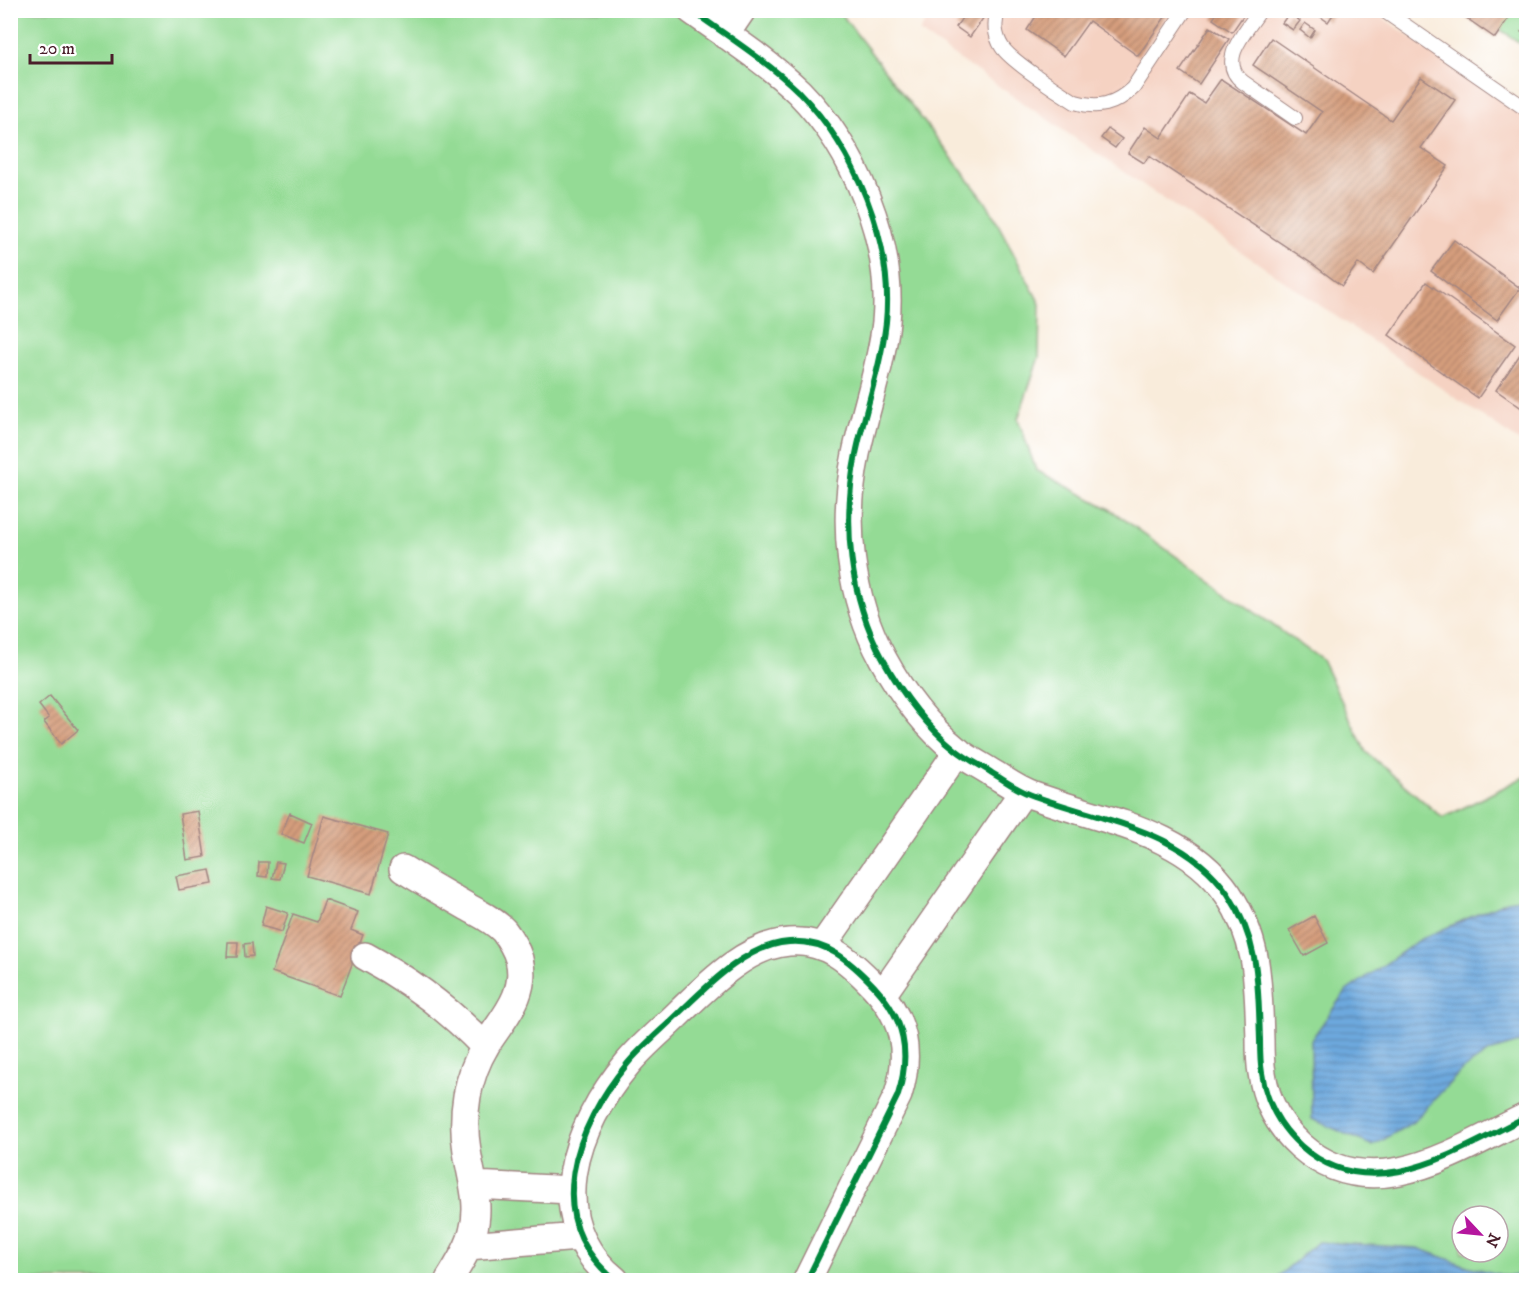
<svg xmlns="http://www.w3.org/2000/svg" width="1537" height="1291" font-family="'IM FELL DW Pica',serif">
	<defs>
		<pattern id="water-rules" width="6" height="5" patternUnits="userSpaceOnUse" patternTransform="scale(1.5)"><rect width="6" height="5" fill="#6da9de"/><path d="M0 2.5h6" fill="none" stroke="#5c89b4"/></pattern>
		<pattern id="building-hatch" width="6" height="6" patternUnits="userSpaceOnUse" patternTransform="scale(1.5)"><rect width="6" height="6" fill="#d59e7d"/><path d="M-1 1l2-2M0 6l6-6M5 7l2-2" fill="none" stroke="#af8067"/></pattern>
	</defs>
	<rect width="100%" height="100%" fill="#fff"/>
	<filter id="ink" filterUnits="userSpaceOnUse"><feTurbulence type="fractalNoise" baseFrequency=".0167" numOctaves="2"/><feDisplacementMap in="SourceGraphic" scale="12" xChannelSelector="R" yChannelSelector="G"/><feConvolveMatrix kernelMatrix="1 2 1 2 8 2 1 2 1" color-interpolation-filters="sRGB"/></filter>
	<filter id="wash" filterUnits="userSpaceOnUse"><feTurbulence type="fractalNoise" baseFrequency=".008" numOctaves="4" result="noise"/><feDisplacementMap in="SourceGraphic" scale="24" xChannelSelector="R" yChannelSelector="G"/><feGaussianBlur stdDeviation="1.35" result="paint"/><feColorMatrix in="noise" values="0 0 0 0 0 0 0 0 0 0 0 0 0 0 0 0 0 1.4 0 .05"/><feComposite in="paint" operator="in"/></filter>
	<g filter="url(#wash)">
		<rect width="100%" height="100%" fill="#f9ecdb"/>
		<!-- built -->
		<path fill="#f5d2c2" d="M933,10L1373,11L1526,115V446L919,32Z"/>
		<!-- green -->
		<path fill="#94db95" stroke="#6f7d60" stroke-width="1.5" fill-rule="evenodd" d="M10,11H839L988,205L1040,304L1039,357L1018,419L1036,470L1108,508L1322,660L1366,752L1443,818L1526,776V1280H11ZM1462,1216H1498V1252H1462Z
			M1473,11H1526V47Z"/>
		<!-- water -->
		<path fill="url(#water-rules)" stroke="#5c6484" stroke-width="1.5" d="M1526,898V1041L1489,1052L1462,1070L1413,1122L1373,1146L1312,1119L1311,1040L1345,992L1421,939L1507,901Z
			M1318,1242L1418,1248L1467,1266L1506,1276L1526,1273V1280H1274Z"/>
		<g id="blocks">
			<!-- building -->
			<path fill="url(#building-hatch)" d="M967,10H974L984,17L970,37L956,27Z
				M1040,10H1170L1138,56L1089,21L1064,56L1027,30Z
				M1219,10H1247L1232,32L1213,19Z
				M1311,10H1336L1328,22Z
				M1455,10H1514L1495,38Z
				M1289,13L1300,21L1293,30L1282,23Z
				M1305,23L1315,30L1310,38L1300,30Z
				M1210,27L1229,39L1199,84L1180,71Z
				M1271,38L1391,120L1421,77L1455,100L1421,148L1448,166L1373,274L1358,263L1342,286L1311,263L1149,156L1144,163L1128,153L1145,127L1161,138L1190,94L1204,103L1221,79L1306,135L1322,112L1253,65Z
				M1108,129L1122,139L1115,148L1101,138Z
				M1454,240L1520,288L1497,320L1431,271Z
				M1426,282L1515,345L1478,398L1389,335Z
				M1521,353L1526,356V411L1496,390Z
				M50,696L78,730L61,744L44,722L49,718L39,705Z
				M198,811L205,857L187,860L180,814Z
				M290,813L312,823L304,843L281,834Z
				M324,816L388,834L371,894L307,876Z
				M259,862H268L267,877L258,876Z
				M276,862L284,863L280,879L272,878Z
				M210,870L213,884L179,890L176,876Z
				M325,900L358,912L351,930L363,935L340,996L272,972L293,914L317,922Z
				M266,906L288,913L282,932L261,926Z
				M1314,916L1328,943L1304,956L1289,930Z
				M228,942H238L237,957H227Z
				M252,943L253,956L245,957L244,944Z"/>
		</g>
	</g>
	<g filter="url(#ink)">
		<use href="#blocks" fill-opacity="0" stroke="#a28683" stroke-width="1.5"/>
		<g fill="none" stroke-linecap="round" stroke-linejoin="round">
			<!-- lane casing -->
			<g stroke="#a28683" stroke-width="16">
				<path id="lane" d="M999,10C993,22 995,36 1002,47C1011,61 1059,92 1075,102C1098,109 1115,105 1133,88L1185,10
					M1260,10C1246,32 1216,61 1243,82L1295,118
					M1383,10L1526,109"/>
			</g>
			<!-- street casing -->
			<g stroke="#a28683" stroke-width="30">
				<path id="street" d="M691,10C727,36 767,61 799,92C855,149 894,242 886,322C881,367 865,410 856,454C842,522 849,597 883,659C901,692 926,726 956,750C967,759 980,765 992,773C1004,780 1016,789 1029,794C1097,820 1184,829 1228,894C1260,943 1258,984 1260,1040C1260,1051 1260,1062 1262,1073C1266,1102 1280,1127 1301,1146C1372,1209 1457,1150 1526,1117
					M725,35L742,10
					M403,869C424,882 445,894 466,906C478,913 494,920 504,931C510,939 516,949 519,959C528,994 503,1018 486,1045C477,1060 470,1079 467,1096C464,1114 464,1133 467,1151C471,1178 481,1204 473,1232C469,1249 458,1265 449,1280
					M823,945L958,751
					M365,956C411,981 449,1009 485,1047
					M882,995L1023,792
					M474,1185L571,1190
					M468,1246L579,1237
					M615,1280C540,1220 575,1126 628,1063C643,1045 663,1029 680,1012C709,984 747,945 789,942C826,939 850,961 874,986C905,1019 911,1053 898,1095L807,1280"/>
			</g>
			<!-- path -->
			<path stroke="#a28683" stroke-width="4" stroke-dasharray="1.5 4.5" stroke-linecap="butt" d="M1522,33L1526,24"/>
			<!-- lane -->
			<use href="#lane" stroke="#fff" stroke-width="14"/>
			<!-- street -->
			<use href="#street" stroke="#fff" stroke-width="27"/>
			<!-- cycleway casing -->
			<g stroke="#fff" stroke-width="10">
				<path id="cycleway" d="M691,10C727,36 767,61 799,92C855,149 894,242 886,322C881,367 865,410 856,454C842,522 849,597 883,659C901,692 926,726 956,750C967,759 980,765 992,773C1004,780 1016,789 1029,794C1097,820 1184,829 1228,894C1260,943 1258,984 1260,1040C1260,1051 1260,1062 1262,1073C1266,1102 1280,1127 1301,1146C1372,1209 1457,1150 1526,1117
					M615,1280C540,1220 575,1126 628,1063C643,1045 663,1029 680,1012C709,984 747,945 789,942C826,939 850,961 874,986C905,1019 911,1053 898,1095L807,1280"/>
			</g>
			<!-- cycleway -->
			<use href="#cycleway" stroke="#00873e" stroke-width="6"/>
		</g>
	</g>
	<!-- margin -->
	<rect width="1537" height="1291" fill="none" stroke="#fff" stroke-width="36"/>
	<!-- north arrow -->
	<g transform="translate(1480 1234) rotate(116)"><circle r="28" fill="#ffffff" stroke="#b7a5aa" stroke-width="1.5"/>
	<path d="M0-4.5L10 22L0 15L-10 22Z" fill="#b5179e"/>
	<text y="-9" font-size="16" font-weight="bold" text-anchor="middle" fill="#4a1f2b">N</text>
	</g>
	<!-- scale -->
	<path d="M30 54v9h82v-9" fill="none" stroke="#4a1f2b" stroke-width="3"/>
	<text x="39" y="54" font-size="18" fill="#4a1f2b" stroke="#ffffff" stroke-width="4.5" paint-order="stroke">20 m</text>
</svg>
